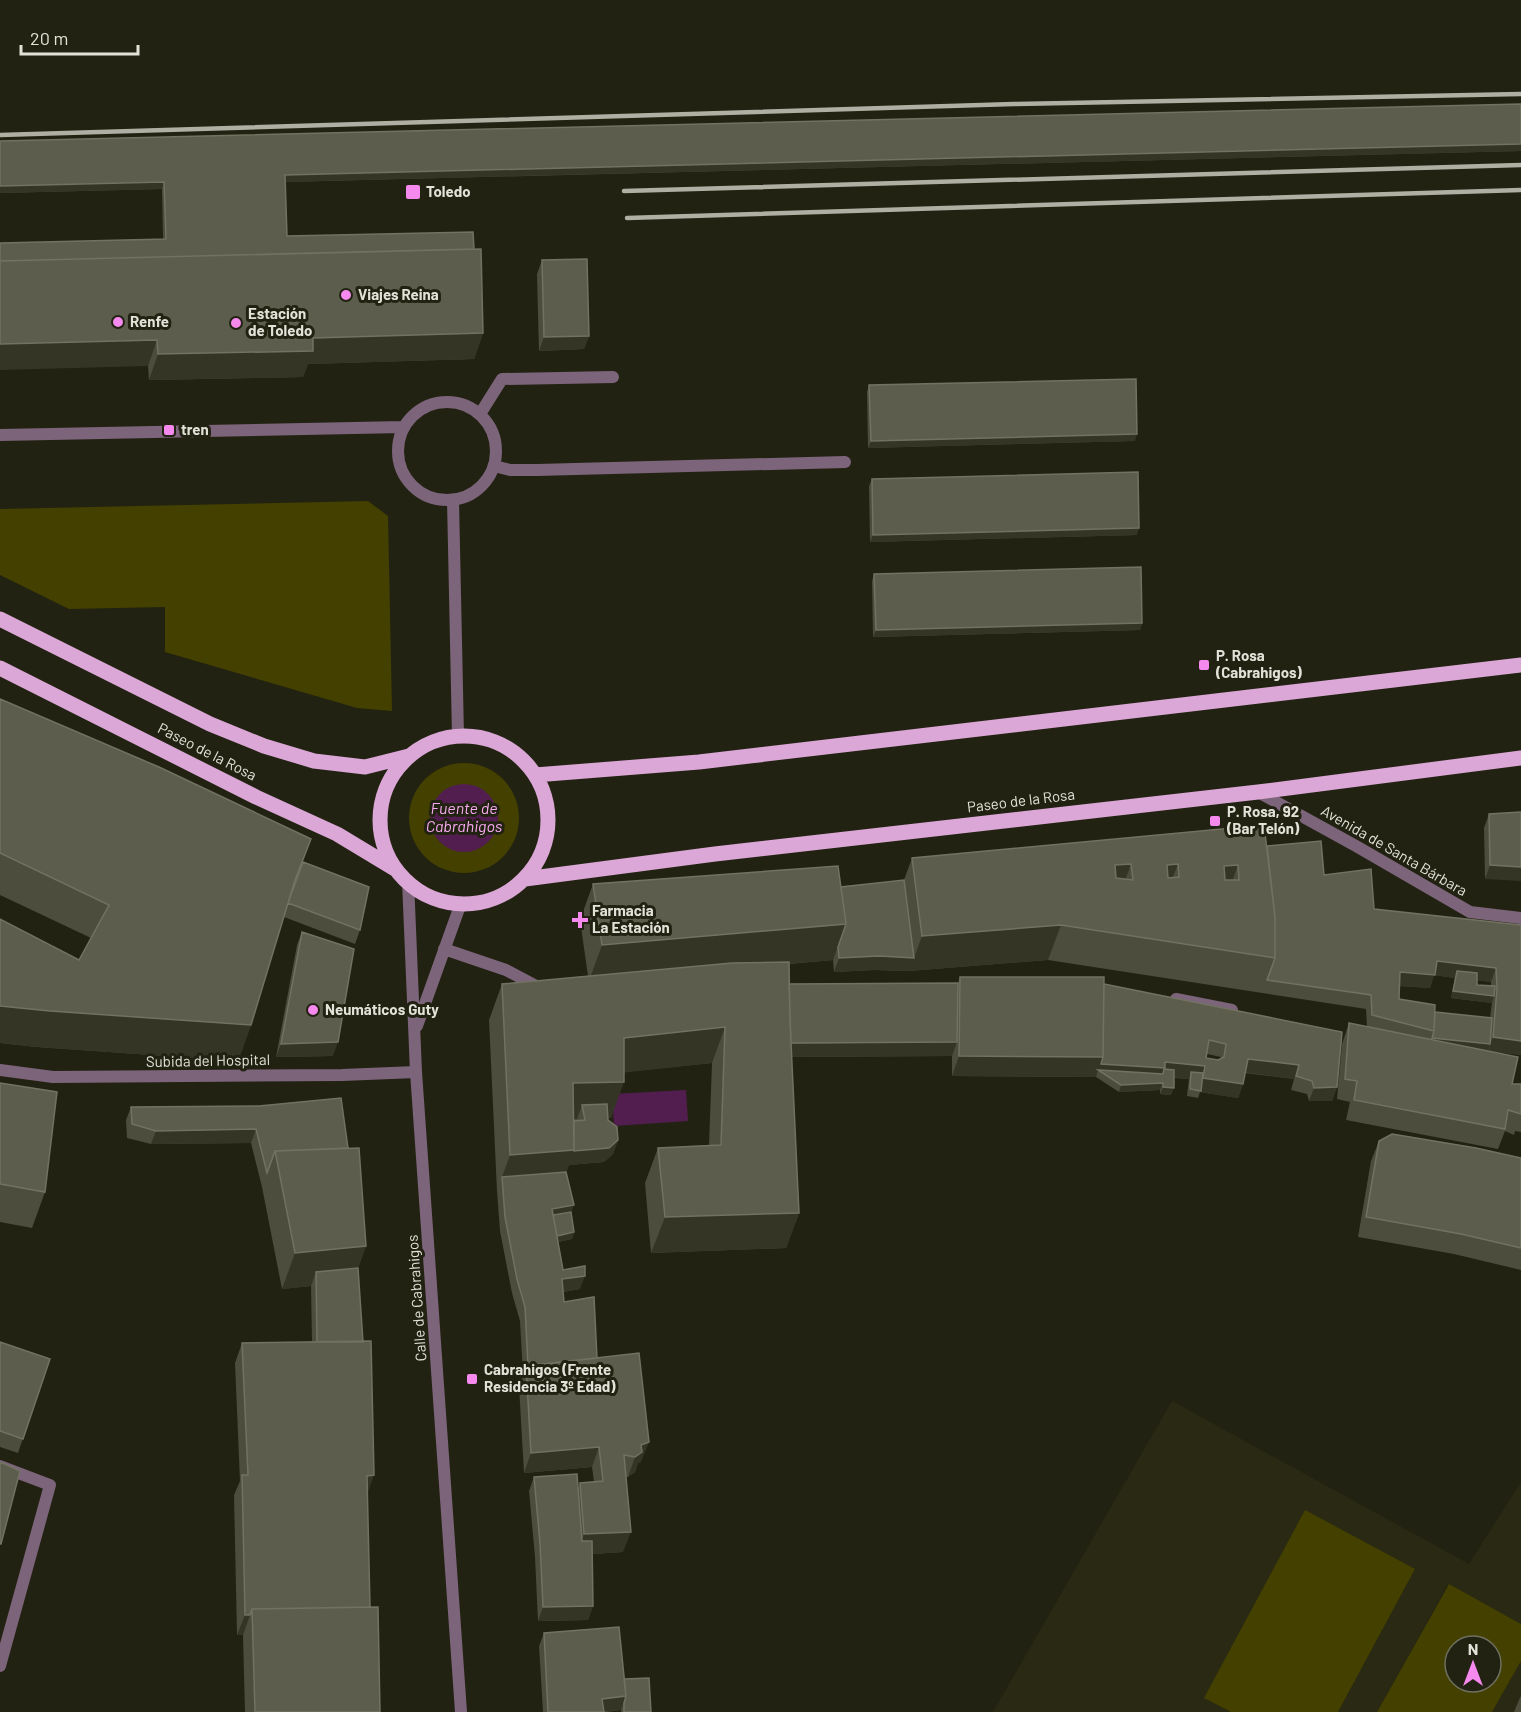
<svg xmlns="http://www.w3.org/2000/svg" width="1521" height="1712" font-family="Barlow,sans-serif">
	<rect width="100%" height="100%" fill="#222212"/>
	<!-- built -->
	<path fill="#2a2913" d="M1172,1401L1469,1564L1521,1482V1624L1448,1584L1377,1712H1338L1415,1569L1204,1697L1231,1712H993Z
		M1521,1661V1704L1516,1712H1492Z"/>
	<!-- green -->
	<path fill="#434000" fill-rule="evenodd" d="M368,501L388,516L392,711L357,708L165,652V607L69,609L0,575V509Z
		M409 818a55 55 0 1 1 110 0a55 55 0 1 1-110 0Z
		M1305,1510L1415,1569L1338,1712H1231L1204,1698Z
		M1449,1584L1521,1624V1661L1492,1712H1377ZM1455,1646H1491V1682H1455Z"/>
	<!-- water -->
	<path fill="#521e4f" d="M430 818a34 34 0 1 1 68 0a34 34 0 1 1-68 0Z
		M686,1090L688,1121L614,1126L612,1094Z"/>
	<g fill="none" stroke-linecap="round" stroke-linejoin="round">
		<!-- lane -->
		<path stroke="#7c647a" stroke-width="12" d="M398 451a49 49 0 1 1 98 0a49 49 0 1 1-98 0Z
			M480,414L502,379L613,377
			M0,435L403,427
			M494,466L510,470H537L845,462
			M453,500L458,736"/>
		<!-- street -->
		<path stroke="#7c647a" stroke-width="12" d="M1258,792L1356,846L1470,912L1521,918
			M408,881L416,1072L461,1712
			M444,949L506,970L542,989
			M1176,999L1232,1010
			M417,1026L461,903
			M0,1070L53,1077L342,1075L416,1072
			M0,1466L50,1485L0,1666"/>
		<!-- primary -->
		<path stroke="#dba7d6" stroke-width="15" d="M0,619L210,724L264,746L314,761L365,767L409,756
			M0,668L256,797L337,834L395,869
			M380 820a84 84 0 1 1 168 0a84 84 0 1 1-168 0Z
			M535,775L699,762L1521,665
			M525,879L715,854L1258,792L1521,758"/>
		<!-- rail -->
		<path stroke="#afafa3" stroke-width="4.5" d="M0,135L1014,104L1521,94
			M624,191L1521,165
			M627,218L1521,190"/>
	</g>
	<!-- wall -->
	<path fill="#4d4d3d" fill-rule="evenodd" d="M0,141L1521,151L285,182L287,236L474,249L483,333L474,359L308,364L303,377L149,380L148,366L163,239L162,189L0,193Z
		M542,260L589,336L584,349L539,351L537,274Z
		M869,385L1135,441L868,448L867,392Z
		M872,479L1137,535L870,542L869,486Z
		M874,574L1142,623L1140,630L873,637L872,581Z
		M0,699L303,862L360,930L355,944L284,917L251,1025L238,1061L37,1047L0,1043V919L79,960L91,938L0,895Z
		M1521,812L1485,879L1484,828L1489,814Z
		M1267,846L1324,875L1374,909L1521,925V1055L1483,1050L1512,1084H1521V1132L1515,1131L1514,1135L1505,1131L1498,1149L1346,1120L1350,1102L1337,1099L1342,1044L1349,1023L1367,1027L1366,1009L1048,960L909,971L874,970L834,972L833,960L789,964V984L958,983L960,977L1104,984L1342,1032L1337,1087L1332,1101H1309L1307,1094L1291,1090L1294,1079L1245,1073L1243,1084L1238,1098L1200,1092L1198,1098L1187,1096L1189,1079L1174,1078L1171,1095L1160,1094V1090L1119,1092L1096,1077L952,1076V1056L791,1057L799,1213L786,1248L651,1253L645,1183L658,1148L709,1145L712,1063L624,1072L611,1118H608V1120L618,1140L613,1154L604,1162L569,1165L566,1172L574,1232L572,1239L558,1242L563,1270L580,1289L563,1292L564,1302L597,1358L641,1462L638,1463L635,1472L628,1477H626L623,1552L592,1554L593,1606L588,1620L538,1621L535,1557L529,1491L534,1477L578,1489L580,1483L594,1482L592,1467L524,1473L519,1386L523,1374L520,1321L512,1293L500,1231L497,1191L489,1020L502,984L588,976L580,920L593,884L841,887L904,880L912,858ZM1434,975L1455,978L1451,998L1492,1003L1490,1018L1435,1012L1399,999L1400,986L1430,988ZM1477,980L1491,982V986L1477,985ZM1207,1054L1221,1057V1058L1218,1060L1206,1058Z
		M302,932L333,1056L276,1057L297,945Z
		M0,1083L45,1192L32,1228L0,1222Z
		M259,1106L348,1148L366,1246L358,1268L367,1495L370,1607L380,1712H245L243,1635H237L234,1495L240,1481L235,1363L242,1343L312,1342L311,1286L282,1289L262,1187L251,1143L151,1144L127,1138L126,1120L131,1107Z
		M1379,1141L1521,1158V1270L1454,1254L1358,1237L1371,1161Z
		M0,1342L50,1359L18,1453L0,1447Z
		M544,1633L624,1679L651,1712H621V1710L606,1712H543L539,1646Z
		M1521,1696V1712H1514L1519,1700Z"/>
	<!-- shaded-wall -->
	<path fill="#353525" d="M1521,144V151L283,182L285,175Z
		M164,182L162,189L0,193V186Z
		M483,333L474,359L308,364L303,377L149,380L158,354L313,338Z
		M589,336L584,349L539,351L544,337Z
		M157,340L148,366L0,370V344Z
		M1137,434L1135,441L868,448L871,441Z
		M1139,528L1137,535L870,542L873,535Z
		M1142,623L1140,630L873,637L876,630Z
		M1131,864L1118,900L1102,901L1115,865Z
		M1178,864L1164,899L1167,865Z
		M1238,865L1225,901L1224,866Z
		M1490,865L1521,867V881L1485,879Z
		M846,924L833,960L589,981L602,945Z
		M1061,925L1048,960L909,971L874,970L834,972L839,958L879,956L914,958L922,936Z
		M1437,961L1496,968L1491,982L1456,978L1457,971L1455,978L1434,975L1430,988L1395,986L1400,972Z
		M1453,991L1494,996L1492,1003L1451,998Z
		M0,1006L251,1025L238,1061L37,1047L0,1043Z
		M725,1027L712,1063L611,1074L624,1038Z
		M1493,1037L1521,1041V1055L1488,1051Z
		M1432,1038L1490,1044L1488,1051L1429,1045Z
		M338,1042L333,1056L276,1057L281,1044Z
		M957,1042L952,1056L777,1057L782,1044Z
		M959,1056L1103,1057L1205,1066L1200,1080L1191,1072L1189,1079L1098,1070L1096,1077L952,1076Z
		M1248,1059L1299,1065L1294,1079L1243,1072Z
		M1203,1078L1243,1084L1238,1098L1200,1092L1201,1091L1199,1090Z
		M624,1082L611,1118H585L582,1105L577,1119H560L573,1083Z
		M1163,1083L1160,1090L1119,1092L1121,1085Z
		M1163,1087L1174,1088L1171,1095L1160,1094Z
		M1337,1087L1332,1101H1309L1314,1088Z
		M256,1129L251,1143L151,1144L156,1131Z
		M618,1140L613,1154L604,1162L569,1165L561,1186L502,1177L510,1155Z
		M574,1205L569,1219L551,1222L552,1209Z
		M799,1213L786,1248L651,1253L665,1217Z
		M574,1232L572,1239L551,1244L553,1237Z
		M366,1246L353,1282L316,1272L311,1286L282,1289L295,1253Z
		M585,1276L580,1289L557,1293L562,1279Z
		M649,1442L641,1462L638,1463L635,1472L628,1477L635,1457L641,1445Z
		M599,1447L592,1467L524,1473L531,1453Z
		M374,1475L367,1495V1476Z
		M631,1532L623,1552L577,1555L584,1534Z
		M593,1606L588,1620L538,1621L543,1607Z
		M245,1615H250L243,1635H237Z
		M626,1696L621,1710L598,1712L602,1699Z"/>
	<!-- building -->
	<path fill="#5d5d4d" stroke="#727263" stroke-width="1.5" fill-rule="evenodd" d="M1521,104V144L285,175L287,236L473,232L474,249L0,261V243L166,239L164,182L0,186V141Z
		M481,249L483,333L313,338V351L158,354L157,340L0,344V261Z
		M587,259L589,336L544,337L542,260Z
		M1136,379L1137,434L871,441L869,385Z
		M1138,472L1139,528L873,535L872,479Z
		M1141,567L1142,623L876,630L874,574Z
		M0,699L159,767L311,839L295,880L251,1025L50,1011L0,1006V919L79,960L109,905L0,853Z
		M1521,812V867L1490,865L1489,814Z
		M1264,825L1275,917V958L1061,925L922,936L912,858ZM1131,864L1133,880L1116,878L1115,865ZM1178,864L1179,877L1168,878L1167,865ZM1238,865L1239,880H1225L1224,866Z
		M1321,841L1324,875L1371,869L1374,909L1521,925V1041L1493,1037L1497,989L1496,968L1437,961L1435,975L1400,972L1399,999L1435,1005L1434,1031L1372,1015L1371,995L1267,980L1275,958V917L1267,846Z
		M303,862L369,887L360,930L288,903Z
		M838,866L846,924L602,945L593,884Z
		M904,880L914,958L879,956L839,958L838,947L846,924L841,887Z
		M302,932L354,949L338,1042L281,1044Z
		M789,962L790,1021L799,1213L665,1217L658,1148L721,1145L725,1027L624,1038V1082L573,1083L574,1150L510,1155L502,984L732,963Z
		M1457,971L1477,973V985L1495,986L1494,996L1453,991Z
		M960,977H1104L1103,1057L959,1056Z
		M958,983L957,1042L791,1043L789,984Z
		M1104,984L1342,1032L1337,1087L1314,1088L1312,1081L1296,1076L1299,1065L1248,1059L1243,1084L1203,1078L1205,1066L1165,1062V1068L1101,1064L1103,1057ZM1209,1040L1226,1044L1224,1057L1218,1060L1206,1058Z
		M1435,1012L1492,1018L1490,1044L1432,1038L1434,1031Z
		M1349,1023L1518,1057L1512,1084H1521V1114L1508,1110L1505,1129L1354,1100L1357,1081L1345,1079Z
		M1164,1069L1174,1070V1088L1163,1087V1083L1121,1085L1098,1070L1163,1074Z
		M1191,1072L1203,1073L1201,1091L1190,1089Z
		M0,1083L57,1092L45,1192L0,1184Z
		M341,1098L348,1148L275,1151L267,1173L256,1129L156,1131L132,1124L131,1107L259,1106Z
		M607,1104L608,1120L617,1127L618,1140L609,1148L574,1151V1121L585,1120L582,1105Z
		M1392,1134L1476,1148L1521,1158V1248L1461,1234L1366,1217L1379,1141Z
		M359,1148L366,1246L295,1253L275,1151Z
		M566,1172L574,1205L552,1209L563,1270L585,1266V1276L562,1279L564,1302L594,1297L597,1358L528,1366L525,1307L517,1279L505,1217L502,1177Z
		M571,1212L574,1232L557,1236L553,1215Z
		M358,1268L363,1342H317L316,1272Z
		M371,1341L374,1475L367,1476L370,1607L252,1609L250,1615H245L242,1475H248L242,1343Z
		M0,1342L50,1359L23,1439L0,1431Z
		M639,1353L649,1442L641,1445L642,1452L635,1457L624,1455L631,1532L584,1534L580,1483L603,1481L599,1447L531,1453L526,1366Z
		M0,1462L20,1471L1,1544H0Z
		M577,1474L582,1541H592L593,1606L543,1607L540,1543L534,1477Z
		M378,1607L380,1712H255L252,1609Z
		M619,1627L626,1696L602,1699L604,1712H548L544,1633Z
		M649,1678L651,1712H624V1703L626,1696L624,1679Z"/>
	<!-- markers -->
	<g fill="#f589ee" stroke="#222212" stroke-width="2">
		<rect x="405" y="184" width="16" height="16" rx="3"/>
		<circle cx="346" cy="295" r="6"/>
		<circle cx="118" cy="322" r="6"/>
		<circle cx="236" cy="323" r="6"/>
		<rect x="163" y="424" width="12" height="12" rx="3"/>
		<rect x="1198" y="659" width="12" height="12" rx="3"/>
		<rect x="1209" y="815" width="12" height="12" rx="3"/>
		<path d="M577 911h6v6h6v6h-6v6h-6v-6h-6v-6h6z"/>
		<circle cx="313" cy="1010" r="6"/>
		<rect x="466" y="1373" width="12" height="12" rx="3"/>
	</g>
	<g text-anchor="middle" stroke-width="6" stroke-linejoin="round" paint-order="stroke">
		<!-- poi labels -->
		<g font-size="15" font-weight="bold" fill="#e2e2d8" stroke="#222212" text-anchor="start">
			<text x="426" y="197">Toledo</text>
			<text x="358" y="300">Viajes Reina</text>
			<text x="248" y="319">Estación<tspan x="248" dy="17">de Toledo</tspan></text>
			<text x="130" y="327">Renfe</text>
			<text x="181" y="435">tren</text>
			<text x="1216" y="661">P. Rosa<tspan x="1216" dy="17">(Cabrahigos)</tspan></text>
			<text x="1227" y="817">P. Rosa, 92<tspan x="1227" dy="17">(Bar Telón)</tspan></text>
			<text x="592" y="916">Farmacia<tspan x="592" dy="17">La Estación</tspan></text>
			<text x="325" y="1015">Neumáticos Guty</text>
			<text x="484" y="1375">Cabrahigos (Frente<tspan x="484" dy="17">Residencia 3º Edad)</tspan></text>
		</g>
		<!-- street labels -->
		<g font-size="15" fill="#e2e2d8" stroke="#222212">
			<text transform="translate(207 752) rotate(27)" y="5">Paseo de la Rosa</text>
			<text transform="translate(1021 801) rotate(-7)" y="5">Paseo de la Rosa</text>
			<text transform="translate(1394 851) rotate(30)" y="5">Avenida de Santa Bárbara</text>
			<text transform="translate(208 1061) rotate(-1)" y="5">Subida del Hospital</text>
			<text transform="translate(417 1298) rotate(-94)" y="5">Calle de Cabrahigos</text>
		</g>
		<!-- water labels -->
		<g font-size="16" font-style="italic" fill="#faaaf3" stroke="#222212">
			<text x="464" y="814">Fuente de<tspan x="464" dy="18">Cabrahigos</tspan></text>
		</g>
	</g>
	<!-- north arrow -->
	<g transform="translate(1473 1664)"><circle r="28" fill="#222212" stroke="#6f6f61" stroke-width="1.5"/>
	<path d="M0-4.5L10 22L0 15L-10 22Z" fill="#f589ee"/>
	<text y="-9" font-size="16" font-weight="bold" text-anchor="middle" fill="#e2e2d8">N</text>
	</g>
	<!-- scale -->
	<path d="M21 45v9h117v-9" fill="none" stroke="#e2e2d8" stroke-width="3"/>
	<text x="30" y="45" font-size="18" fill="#e2e2d8" stroke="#222212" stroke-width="4.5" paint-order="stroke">20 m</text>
</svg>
